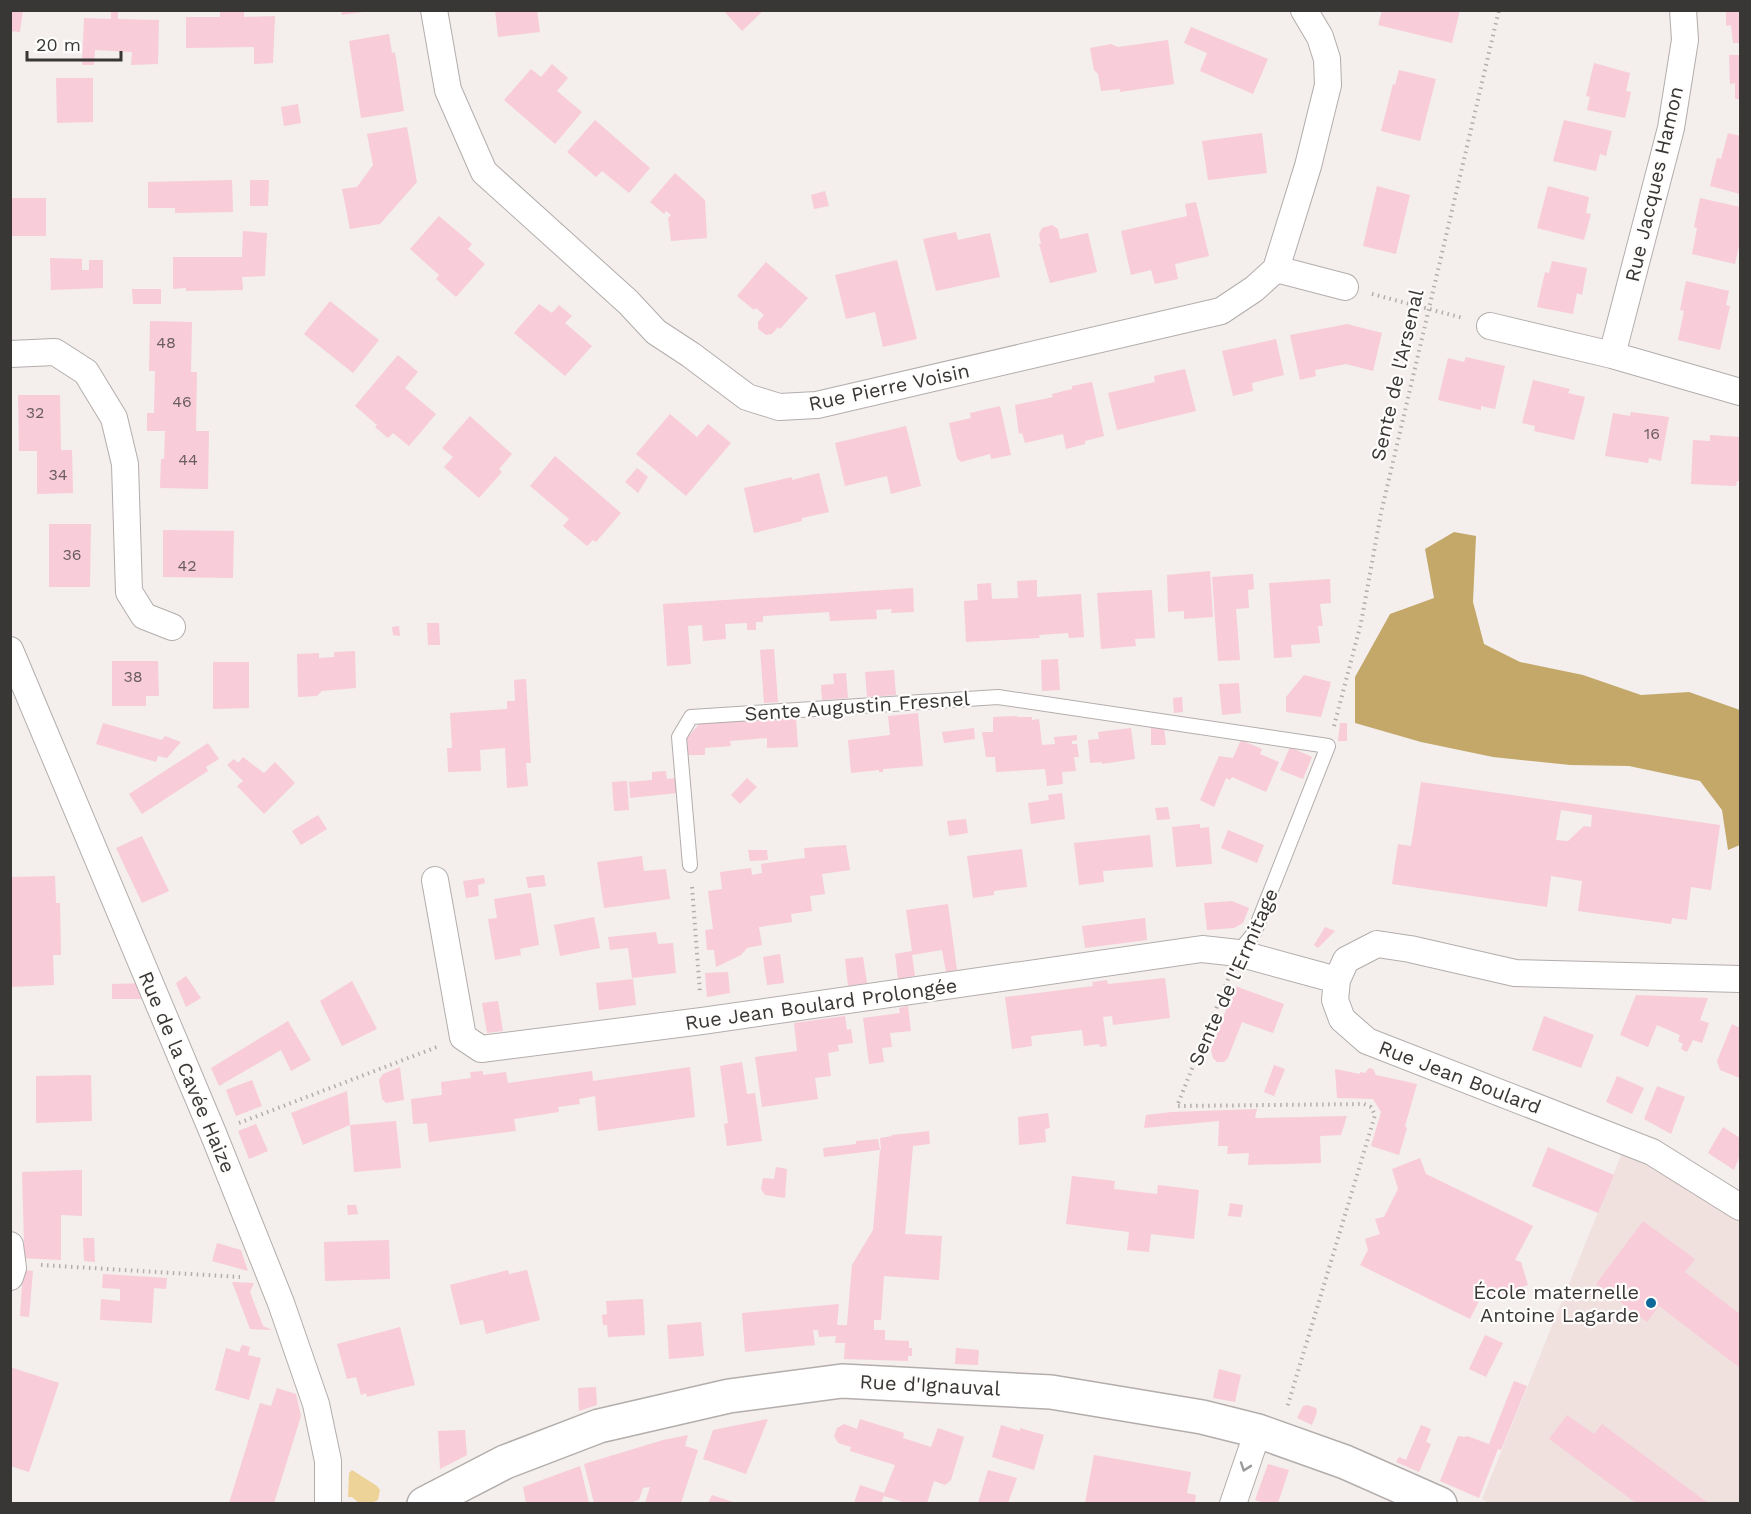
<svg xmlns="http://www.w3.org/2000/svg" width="1751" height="1514" font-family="'Work Sans',sans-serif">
	<rect width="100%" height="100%" fill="#f4eeed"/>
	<!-- built -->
	<path fill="#f0e1de" d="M1622,1153L1641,1160L1716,1203L1740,1220V1503L1491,1504L1482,1499Z"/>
	<!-- green -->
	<path fill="#edd397" d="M352,1470L377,1486L380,1490L378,1500L371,1503H359L352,1497H348L349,1473Z"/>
	<!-- forest -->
	<path fill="#c3a86a" d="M1454,532L1476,536L1473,602L1484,644L1520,662L1583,675L1641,695L1689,692L1740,710V845L1728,850L1722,810L1700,781L1629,766L1570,765L1493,757L1421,742L1355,723V677L1390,614L1434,598L1425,549Z"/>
	<!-- building -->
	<path fill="#f8ccd9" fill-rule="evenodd" d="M10,10H23L20,32L10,31Z
		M220,10H244V17L275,16L273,63L254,64V47L186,48V17H220Z
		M341,10H362L363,12L342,15Z
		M495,10H537L540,32L498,37Z
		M723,10H764L742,31Z
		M1382,10H1460L1452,43L1378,25Z
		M1726,10H1740V43H1733L1731,25L1726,26Z
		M111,12H118V19L159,20L158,64L131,65L132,52L95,50L94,65H82L84,18L111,19Z
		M1191,27L1268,59L1253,94L1200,71L1207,53L1184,43Z
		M389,34L392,53L395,52L404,111L361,118L349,41Z
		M1168,40L1174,84L1120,92V89L1101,91L1098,74L1094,70L1090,48L1111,44L1118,47Z
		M1729,55H1740V99H1735V83L1730,84Z
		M1594,63L1630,73L1626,91L1631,92L1625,118L1587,110L1590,97L1586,96Z
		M552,64L568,78L557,91L582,112L555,144L504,100L531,69L541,77Z
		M1399,70L1436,79L1420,141L1381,131L1393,84L1395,85Z
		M56,78H93V122L57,123Z
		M298,104L301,123L284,126L281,107Z
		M595,120L650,168L629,193L602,171L596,177L567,152Z
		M1564,120L1612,131L1606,156L1600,154L1596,171L1553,161Z
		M407,127L417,182L380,224L350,229L342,189L357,187L373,165L367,134Z
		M1262,133L1267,173L1208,180L1202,141Z
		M1728,133L1740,136V194L1710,186L1717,158L1721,159Z
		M675,173L705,200L707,238L671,241L668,218L671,215L666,211L664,214L650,202Z
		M232,180L233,212L175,213V208H148V182Z
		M250,180H269L268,206H250Z
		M1377,186L1410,195L1396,254L1363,246Z
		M1548,186L1589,197L1586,213L1591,214L1584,240L1537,228Z
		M825,191L829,206L814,209L811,195Z
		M10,198H46V236H10Z
		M1700,198L1740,207V241L1735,264L1692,254L1697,228L1694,227Z
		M1196,202L1209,256L1175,264L1178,279L1155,284L1151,270L1131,275L1121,231L1187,216L1185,204Z
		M439,216L472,244L468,249L485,264L456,297L436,279L439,275L410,249Z
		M1052,225L1058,229L1060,239L1088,233L1097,272L1050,283L1039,244H1041L1039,234L1042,228Z
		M243,231L267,233L265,276L242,277L243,290L186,291V288L173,289V257H242Z
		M956,232L958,240L990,233L1000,277L936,291L923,239Z
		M50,258L82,259V270H89V260H103V288L51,290Z
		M897,260L917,339L883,347L875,312L846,319L835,275Z
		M1552,261L1587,268L1582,295L1577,293L1573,314L1537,307L1545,272L1549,273Z
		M766,262L808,298L780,329L778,327L772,334L766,335L758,329V322L764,315L756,308L754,310L737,296Z
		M1686,281L1729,291L1726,305L1730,306L1720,350L1678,340L1684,311L1680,310Z
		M132,289H161V304H133Z
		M330,301L379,340L353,373L304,334Z
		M539,304L552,313L559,305L572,316L565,323L592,346L565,376L514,333Z
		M150,321L192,322L191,372H197L196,431H209L208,489L160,488L161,459H164L165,431H147V413H154L155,371H149Z
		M1347,324L1382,333L1373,371L1346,364L1315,370L1316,376L1300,380L1290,335Z
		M1276,339L1284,375L1252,383L1253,391L1233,396L1222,351Z
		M398,355L418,372L405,388L436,414L409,446L393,433L388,438L375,427L377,425L355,406Z
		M1466,357L1505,366L1495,409L1481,406V410L1438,400L1448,358L1464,362Z
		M1185,369L1196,411L1117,430L1108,393L1155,382L1154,376Z
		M1533,380L1570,389L1568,393L1585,397L1574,440L1534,431L1535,426L1522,423Z
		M1092,382L1104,436L1085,441V444L1066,449L1063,434L1025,443L1022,433L1019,434L1015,405L1053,397L1052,394L1072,389V386Z
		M18,395H60L61,450H72L73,493L37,494V451H19Z
		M1000,406L1011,455L991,459L990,454L961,462L957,458L949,423L971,418L970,413Z
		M1631,412L1669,417L1661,461L1649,458L1648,463L1605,456L1613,413L1630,416Z
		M670,414L697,437L708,424L731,443L686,496L636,454Z
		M470,416L512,454L499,469L502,472L479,498L444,467L453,457L442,448Z
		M906,426L921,486L891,494L887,476L845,486L835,443Z
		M1710,435L1740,437V481H1737L1736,486L1691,484L1693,440L1710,441Z
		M555,456L621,513L596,542L593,540L587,546L563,526L569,519L530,486Z
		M637,468L648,477L638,493L625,482Z
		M819,473L829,512L802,518V521L754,533L744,488L792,477V480Z
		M49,524H91L90,587H49Z
		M163,530L234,531L233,578L163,577Z
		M1210,571L1213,617L1184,619V611L1168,612L1167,575Z
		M1253,574L1254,589L1248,590L1249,608L1236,609L1240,660L1218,661L1212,577Z
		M1330,579L1331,603L1320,604L1323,626H1318L1320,643L1291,645L1292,657L1274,658L1269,583Z
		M1037,580V597L1081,594L1084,637L1069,638L1068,633L1039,635L1040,638L966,642L964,601L978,600L977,584L991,583L992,599L1018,598L1017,581Z
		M913,588L914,612L891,613L892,609L876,610L877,619L830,621L829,612L763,616V622H756V630H747V623L725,624L726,639L703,641L702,625L688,626L691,664L667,666L663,604Z
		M1152,590L1155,638L1135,639L1136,646L1101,649L1097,593Z
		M427,623H439L440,645H428Z
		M399,626L400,636L393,635L392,627Z
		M774,649L778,702L764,703L760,650Z
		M355,651L356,688L322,691L317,696L298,697L297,654L319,653V658L334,657V652Z
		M1058,659L1060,690L1042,691L1041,660Z
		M112,661H158L159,696H146V706H112Z
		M213,662H249V708L213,709Z
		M894,670L896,695L867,697L865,672Z
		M846,673L848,698L822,700L821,685L834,684L833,674Z
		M1304,675L1331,682L1321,717L1286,712V697Z
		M526,679L531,763H526L528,786L507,788L505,748L480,750L481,771L448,772L447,748H452L450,713L507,709V701H515L514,680Z
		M1239,683L1241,713L1222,715L1219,684Z
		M1182,697L1183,712L1174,713L1173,698Z
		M918,713L923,766L883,769V772H879V770L851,773L848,740L890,735L888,716Z
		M1017,716V717H1032V720L1039,719L1042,745L1055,744L1054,737L1077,735V740L1072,741V744H1077L1079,757H1074L1076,771L1062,772L1063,784L1047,786L1045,769L996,772L995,757H986L982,732H993V717Z
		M796,717L798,747L767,748V738L730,741L731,746L705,748V755H688L687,738L700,723Z
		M103,723L162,740L165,736L181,742L167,758L158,756L156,762L96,744Z
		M1340,723H1347V741H1338Z
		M1151,724L1164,726L1166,745H1151Z
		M974,728L975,739L944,743L942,732Z
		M1131,728L1135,759L1102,764V762L1090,763L1088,740L1099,739L1098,732Z
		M1241,740L1262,749L1260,754L1279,762L1266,792L1232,777L1230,780L1226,778L1214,807L1200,800L1219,756L1233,758Z
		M208,743L219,759L206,767L208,771L142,814L129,794Z
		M1290,747L1312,757L1303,779L1280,770Z
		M243,757L264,773L275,762L295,783L264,814L237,786L243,781L227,765L234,759L238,763Z
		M666,771L667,779L676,778L677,793L630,798L629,782L652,780V772Z
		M747,778L757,787L740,804L731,795Z
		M627,781L629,810L614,811L612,782Z
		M1421,782L1720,825L1711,890L1691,887L1687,920L1672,918L1671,924L1578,911L1582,881L1551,876L1547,907L1392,884L1398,844L1411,846ZM1561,810L1592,815L1591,827L1584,826L1568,841L1556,840Z
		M1062,793L1065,819L1031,824L1028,803L1049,800L1048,795Z
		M1168,807L1170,819L1157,820L1155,808Z
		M318,815L327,829L301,845L292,831Z
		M966,819L968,833L949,836L947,821Z
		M1200,824V828L1209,827L1212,864L1176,867L1172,827Z
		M1228,830L1264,845L1257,863L1221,848Z
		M1150,835L1153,867L1103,871L1104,882L1079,885L1074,843Z
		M142,836L169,891L142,903L116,848Z
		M846,845L850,870L822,874L825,894L810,896L812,911L791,914L792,922L759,927L762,945L747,948L741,955L716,967L714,950H707L705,930L713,929L708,891L722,889L720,872L751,868L752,875L762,873L761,864L805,858L804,848Z
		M1022,849L1027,887L994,891V895L973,898L967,856Z
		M748,850H767L768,860L750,861Z
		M642,856L644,871L666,869L670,899L604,908L597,862Z
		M544,875L546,886L528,888L526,877Z
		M55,876L56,903H60L61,955H53L54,985L10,987V877Z
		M484,878L485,883L478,885L479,896L466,898L463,881Z
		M531,893L539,945L520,949L521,955L495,960L488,919L497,918L494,899Z
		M1232,901L1249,908L1243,923L1234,928L1207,930L1204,903Z
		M948,904L957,970L946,972L942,950L912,955L915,976L898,979L895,954L912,951L906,910Z
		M594,917L600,948L560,956L554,925Z
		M1145,918L1147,940L1085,948L1082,926Z
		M1325,927L1335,931L1318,948L1314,945Z
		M656,932L658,944L673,943L676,973L632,978L628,948L610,950L608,937Z
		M780,954L784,983L767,985L763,957Z
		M863,957L867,983L848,986L845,959Z
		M728,972L730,993L707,997L705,973Z
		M186,976L201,998L186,1007L176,983Z
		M1165,978L1170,1018L1113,1025L1112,1016L1103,1017L1107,1046L1100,1047L1099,1044L1084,1046L1082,1030L1031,1036L1032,1046L1012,1049L1005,997L1093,986L1092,982L1107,980L1108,984Z
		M633,979L636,1005L599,1010L596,983Z
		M352,981L377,1029L342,1046L320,1001Z
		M144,983V999H112V984Z
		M1235,986L1284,1004L1273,1033L1242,1022L1228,1058L1224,1062H1217L1213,1058L1211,1050Z
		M1636,995L1708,998L1700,1020L1709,1023L1702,1043L1693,1040L1687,1052L1681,1049L1683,1044L1678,1041L1680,1035L1657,1025L1648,1047L1620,1035Z
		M498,1001L503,1031L487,1033L482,1003Z
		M908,1006L911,1031L890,1033L892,1047L882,1048L884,1062L869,1064L863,1018L900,1013L899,1008Z
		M845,1016L847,1030L851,1029L853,1043L838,1045L839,1051L828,1053L831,1076L815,1078L818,1099L762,1107L755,1057L797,1051L794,1023Z
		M1544,1016L1594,1035L1581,1068L1532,1050Z
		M288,1021L311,1060L291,1071L281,1050L219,1086L211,1068Z
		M1732,1024L1740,1028V1078L1720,1070L1717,1061Z
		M742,1062L747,1094L755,1093L762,1141L727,1146L724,1124L728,1123L720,1066Z
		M1274,1065L1285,1069L1274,1096L1264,1092Z
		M400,1067L404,1100L386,1103L382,1099L379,1080L383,1074Z
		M690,1067L695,1117L598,1131L595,1096L579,1099L580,1104L558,1107L559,1112L514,1119L516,1131L429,1142L427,1123L413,1124L411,1099L442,1095L441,1082L471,1078L470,1072L483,1071V1075L506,1072L508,1083L592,1071L593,1081Z
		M1369,1068L1373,1069L1376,1075L1417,1084L1405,1126L1407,1128L1399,1155L1371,1146L1381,1112L1373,1099L1337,1098L1335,1069L1360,1074V1072L1365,1073Z
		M91,1075L92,1121L36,1123V1076Z
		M1617,1076L1644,1088L1632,1114L1606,1102Z
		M252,1080L262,1106L236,1116L226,1090Z
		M1657,1086L1685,1097L1671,1134L1644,1119Z
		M347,1091L350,1125L303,1145L291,1113Z
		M1257,1109L1255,1118L1347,1116L1341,1135L1320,1136L1321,1163L1248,1165L1249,1153L1227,1154L1228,1146H1218L1219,1121L1144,1128L1146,1115L1172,1112Z
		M1048,1113L1050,1128L1045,1129L1046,1142L1019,1145L1018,1117Z
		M396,1121L401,1168L354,1172L350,1125Z
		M256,1124L268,1151L249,1159L238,1131Z
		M1723,1127L1740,1138V1155L1734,1170L1708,1153Z
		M929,1131L930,1144L913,1146L905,1234L942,1236L939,1280L884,1276L881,1320H874V1330H885V1340L909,1341V1348H912V1356H908V1361L844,1359L845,1343H835L836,1336L819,1337L818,1330H813L815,1345L745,1352L742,1313L839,1304L837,1325H847L852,1265L873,1230L880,1150L824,1157L823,1148L856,1144V1141L878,1139L880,1150H881L880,1138L892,1136V1135Z
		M1548,1147L1614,1175L1598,1213L1532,1186Z
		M1420,1158L1426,1174L1533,1226L1515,1260L1521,1262L1528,1285L1495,1297L1484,1291L1470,1319L1360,1265L1368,1250L1365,1239L1380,1234L1375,1219L1384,1217L1398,1189L1392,1169Z
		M776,1167L787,1169L785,1198L765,1195L761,1189L763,1178L774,1179Z
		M82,1170V1216L61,1215V1260L19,1258V1246L24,1245L22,1172Z
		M1072,1176L1115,1181L1114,1189L1157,1194L1158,1185L1199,1190L1194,1239L1151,1234L1149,1252L1127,1250L1129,1232L1066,1224Z
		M1230,1203L1243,1205L1241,1217L1228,1216Z
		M347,1205H356L358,1214L348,1215Z
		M1643,1221L1695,1259L1685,1272L1740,1314V1368L1659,1306L1647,1322L1596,1284Z
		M83,1238H94L95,1262L84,1261Z
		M389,1240L390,1279L325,1281L324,1242Z
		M217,1243L241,1250L248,1271L212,1261Z
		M23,1270L33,1271L29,1317L20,1316Z
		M508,1270L509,1274L527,1270L540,1320L486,1334L483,1320L460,1325L450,1285Z
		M103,1274L167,1278L166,1289L154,1288L152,1323L100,1320L101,1299L120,1301V1289L102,1288Z
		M232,1282L254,1283L250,1292L263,1326L272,1330L250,1329Z
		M643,1299L645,1335L608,1337L607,1325H603L602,1315L607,1314L606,1301Z
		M701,1322L704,1356L669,1359L667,1325Z
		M400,1327L415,1385L367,1397L366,1393L361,1395L356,1377L347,1379L337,1344Z
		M1485,1335L1503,1343L1486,1377L1469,1369Z
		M242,1345L250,1347L248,1355L261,1358L249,1400L215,1390L226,1348L239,1352Z
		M956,1348L979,1350L978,1365L955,1364Z
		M10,1367L59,1383L29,1472L10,1466Z
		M1219,1369L1241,1375L1235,1402L1213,1398Z
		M1514,1381L1527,1386L1501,1450L1498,1449L1479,1498L1440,1481L1458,1436L1466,1437L1467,1436L1489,1444Z
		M596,1387L597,1405L579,1411L578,1388Z
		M277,1388L296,1394L301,1416L274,1503H229L260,1403L271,1406Z
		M1307,1405L1316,1408L1317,1412L1312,1425L1297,1418L1303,1406Z
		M1567,1415L1594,1434L1602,1424L1708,1503H1636L1549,1439Z
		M768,1419L746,1474L703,1459L713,1430Z
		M860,1419L904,1433L903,1438L931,1447L938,1428L964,1437L951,1480L945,1485L934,1481L927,1503H906L884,1496L881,1503H854L860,1485L884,1493L895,1465L850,1451L851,1447L838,1443L834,1436L837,1428L844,1424L857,1429Z
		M1001,1425L1020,1431V1428L1044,1435L1034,1470L992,1457Z
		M1421,1425L1431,1429L1426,1442L1431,1444L1419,1472L1396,1462L1399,1457L1406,1460Z
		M465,1430L467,1455L440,1469L438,1431Z
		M688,1435L685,1446L698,1450L681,1503H645L650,1487L643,1488L639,1500L629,1503H594L584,1464L663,1440Z
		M1094,1455L1191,1472L1187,1493L1196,1495L1195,1503H1085Z
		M1268,1464L1289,1470L1278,1503H1265L1255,1500Z
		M580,1466L589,1502L526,1503L523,1487Z
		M988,1470L1017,1478L1008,1503H978Z
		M712,1495L736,1503H708Z"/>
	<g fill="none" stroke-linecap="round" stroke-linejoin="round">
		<!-- lane casing -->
		<g stroke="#b3adac" stroke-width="16">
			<path id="lane" d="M690,865L679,737L691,717L998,697L1328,746L1254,933L1238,953"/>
		</g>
		<!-- street casing -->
		<g stroke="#b3adac" stroke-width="28">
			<path id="street" d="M434,10L448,90L484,172L628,302L656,332L691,355L747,397L779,407L817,405L1221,311L1254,289L1276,269L1308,166L1328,85L1327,59L1320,37L1304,10
				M1276,269L1345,287
				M1490,326L1612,355L1740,392
				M10,354L55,352L86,372L114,418L125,464L129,592L144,616L172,627
				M1612,355L1671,128L1685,40L1683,10
				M10,650L213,1133L281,1303L316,1404L328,1461V1504
				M435,880L463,1037L481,1049L702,1021L1202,949L1238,953L1337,980
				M1740,979L1515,973L1410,949L1377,944L1346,960L1337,980L1335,1000L1342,1019L1367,1041L1652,1152L1740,1207
				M10,1245L13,1268L10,1277
				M1233,1504L1258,1431"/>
		</g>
		<!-- secondary casing -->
		<g stroke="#b3adac" stroke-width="36">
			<path id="secondary" d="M424,1504L505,1462L599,1426L729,1396L842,1381L1051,1392L1202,1417L1258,1431L1345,1462L1440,1504"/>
		</g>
		<!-- path -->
		<path stroke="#b3aead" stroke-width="4" stroke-dasharray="1.5 4.5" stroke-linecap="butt" d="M1372,294L1463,318
			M1334,726L1361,623L1381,513L1499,10
			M692,887L700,993
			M1228,979L1177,1106L1364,1104L1371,1107L1375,1115L1287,1408
			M239,1123L437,1047
			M41,1265L240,1277"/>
		<!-- lane -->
		<use href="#lane" stroke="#fff" stroke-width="14"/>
		<!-- street -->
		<use href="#street" stroke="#fff" stroke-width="26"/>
		<!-- secondary -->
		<use href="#secondary" stroke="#fff" stroke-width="33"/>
	</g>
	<!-- one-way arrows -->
	<defs><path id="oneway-chevron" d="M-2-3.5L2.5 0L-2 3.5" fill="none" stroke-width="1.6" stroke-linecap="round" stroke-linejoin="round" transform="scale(1.5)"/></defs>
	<use stroke="#9c9a9a" href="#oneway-chevron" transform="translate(1245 1467) rotate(109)"/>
	<!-- markers -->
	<circle fill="#0e6898" stroke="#fffcfc" stroke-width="2" cx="1651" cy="1303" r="6"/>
	<g text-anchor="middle" stroke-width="4.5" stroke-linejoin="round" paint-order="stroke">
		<!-- number labels -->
		<g font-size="16" fill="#695c5f">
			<text x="166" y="348">48</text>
			<text x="182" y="407">46</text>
			<text x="35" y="418">32</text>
			<text x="1652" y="439">16</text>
			<text x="188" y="465">44</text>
			<text x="58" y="480">34</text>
			<text x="72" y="560">36</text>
			<text x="187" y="571">42</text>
			<text x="133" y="682">38</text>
		</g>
		<!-- street labels -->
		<g font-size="20" fill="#393636" stroke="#fffcfc">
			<text transform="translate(1654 184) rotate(-77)" y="7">Rue Jacques Hamon</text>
			<text transform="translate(1397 375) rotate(-77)" y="7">Sente de l'Arsenal</text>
			<text transform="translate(889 387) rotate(-12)" y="7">Rue Pierre Voisin</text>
			<text transform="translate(857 706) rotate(-4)" y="7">Sente Augustin Fresnel</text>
			<text transform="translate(1233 977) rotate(-66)" y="7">Sente de l'Ermitage</text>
			<text transform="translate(821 1004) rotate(-8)" y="7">Rue Jean Boulard Prolongée</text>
			<text transform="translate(187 1072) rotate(67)" y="7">Rue de la Cavée Haize</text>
			<text transform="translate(1460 1077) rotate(21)" y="7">Rue Jean Boulard</text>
			<text transform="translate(930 1385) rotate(3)" y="7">Rue d'Ignauval</text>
		</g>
		<!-- poi labels -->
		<g font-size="20" fill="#393636" stroke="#fffcfc" text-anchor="end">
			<text x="1639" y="1299">École maternelle<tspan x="1639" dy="23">Antoine Lagarde</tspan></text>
		</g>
	</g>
	<!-- border -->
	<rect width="1751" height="1514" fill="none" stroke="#393636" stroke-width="24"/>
	<!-- scale -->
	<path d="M27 51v9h94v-9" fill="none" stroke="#393636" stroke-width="3"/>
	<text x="36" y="51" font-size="18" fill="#393636" stroke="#fffcfc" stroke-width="4.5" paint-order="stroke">20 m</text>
</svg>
